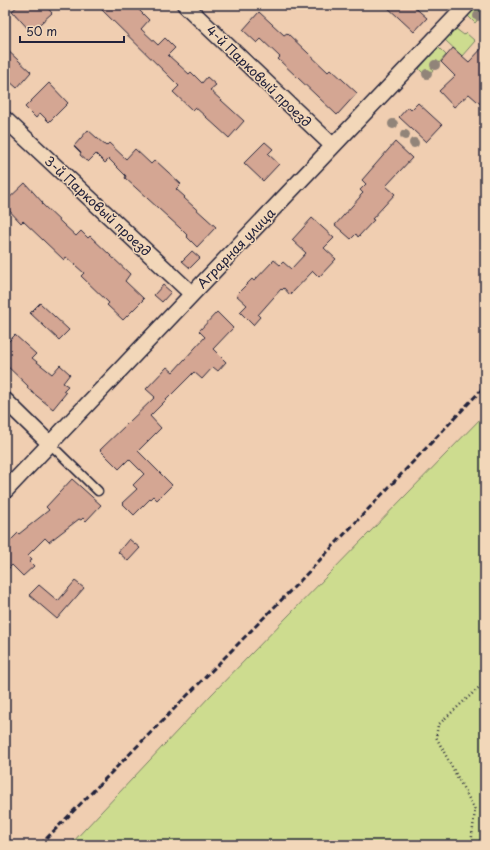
<svg xmlns="http://www.w3.org/2000/svg" width="490" height="850" font-family="'Playpen Sans',sans-serif">
	<rect width="100%" height="100%" fill="#f0ceb1"/>
	<filter id="ink" filterUnits="userSpaceOnUse"><feTurbulence type="fractalNoise" baseFrequency=".025" numOctaves="2"/><feDisplacementMap in="SourceGraphic" scale="8" xChannelSelector="R" yChannelSelector="G"/><feConvolveMatrix kernelMatrix="1 2 1 2 8 2 1 2 1" color-interpolation-filters="sRGB"/></filter>
	<g filter="url(#ink)">
		<!-- green -->
		<path fill="#cddc8f" stroke="#787f65" d="M478,5H485V20L481,16L475,23L468,16Z
			M456,29L464,35L466,33L475,41L462,56L445,40Z
			M438,47L446,55L427,77L419,69Z
			M485,414V845H70L211,695Z"/>
		<!-- building -->
		<path fill="#d4a693" stroke="#22223b" d="M19,5H45L52,13L31,32L12,11Z
			M97,5H134L149,20L141,29L158,45L165,38L175,48L168,55L189,74L191,72L202,83L207,77L216,85L210,90L244,121L229,138L195,107L192,110L173,92L179,86Z
			M385,5H412L427,18L414,32Z
			M259,12L284,35L287,33L328,72L331,69L357,93L337,115L278,59L280,57L261,39L257,43L243,30Z
			M485,45V108L469,94L454,107L439,91L455,76L441,62L453,48L469,62Z
			M5,48L31,72L17,88L8,80L9,78L5,74Z
			M49,83L68,103L49,122L40,113L36,118L25,107Z
			M418,103L442,125L426,142L399,117L408,107L411,110Z
			M88,130L106,146L109,143L126,159L135,149L151,164L155,160L181,184L176,189L185,197L184,198L216,227L197,247L187,237L188,236L180,228L125,178L126,176L109,159L105,163L96,154L88,162L80,155L81,153L74,146Z
			M265,142L273,149L268,154L279,164L263,181L244,163Z
			M395,142L412,158L386,186L395,194L372,219L374,220L358,237L356,234L351,239L335,225L360,197V196L363,193L360,190L366,184L362,180Z
			M25,183L43,203L42,204L63,224L76,236L81,231L88,238L90,236L130,274L125,281L144,299L123,320L107,305L109,303L81,276L84,273L66,257L64,260L23,221L21,223L5,206V202Z
			M312,218L334,238L324,248L336,259L319,277L313,271L290,295L284,288L282,290L281,289L258,315L260,317L253,325L240,312L247,305L236,295L252,279L254,281L274,260L280,265L283,262L291,269L306,253L292,240Z
			M192,251L200,258L190,268L182,261Z
			M163,285L171,292L162,302L154,295Z
			M40,303L69,330L59,340L30,313Z
			M217,312L233,328L213,349L226,362L218,371L213,367L202,379L194,372L150,416L161,428L138,451L172,485L157,500L153,496L134,515L122,503L137,489L133,485L144,474L129,459L119,469L100,450L155,397L146,389L167,367L173,372L205,337L199,331Z
			M15,335L36,354L32,358L52,374L60,365L70,374L63,383L68,386L63,391L66,393L53,409L27,388L28,386L5,364V345Z
			M72,479L101,505L86,521L83,518L81,520L79,519L49,542L45,538L28,555L32,559L30,562L34,566L23,576L12,565L5,572V546L18,533L19,534L49,510L46,507Z
			M129,539L140,548L128,561L118,552Z
			M75,581L84,588L57,619L29,595L39,585L58,601Z"/>
		<g fill="none" stroke-linecap="round" stroke-linejoin="round">
			<!-- lane casing -->
			<g stroke="#22223b" stroke-width="11">
				<path id="lane" d="M50,444L98,491"/>
			</g>
			<!-- street casing -->
			<g stroke="#22223b" stroke-width="18">
				<path id="street" d="M185,5L333,146
					M5,119L192,294
					M5,400L50,444
					M5,491L467,5"/>
			</g>
			<!-- path -->
			<path stroke="#22223b" stroke-width="2.5" stroke-dasharray="1 3" stroke-linecap="butt" d="M471,845L475,810L436,737L438,725L485,682"/>
			<!-- lane -->
			<use href="#lane" stroke="#f2d7b9" stroke-width="8"/>
			<!-- street -->
			<use href="#street" stroke="#f2d7b9" stroke-width="15"/>
			<!-- rail -->
			<path stroke="#22223b" stroke-width="3" stroke-dasharray="6 3" stroke-linecap="butt" d="M40,845L299,582L485,386"/>
		</g>
		<!-- trees -->
		<g fill="#918479">
			<circle cx="478" cy="16" r="5"/>
			<circle cx="435" cy="65" r="5"/>
			<circle cx="427" cy="74" r="5"/>
			<circle cx="393" cy="124" r="5"/>
			<circle cx="405" cy="135" r="5"/>
			<circle cx="414" cy="143" r="5"/>
		</g>
	</g>
	<g text-anchor="middle" stroke-width="3" stroke-linejoin="round" paint-order="stroke">
		<!-- street labels -->
		<g font-size="13" fill="#22223b" stroke="#f2d7b9">
			<text transform="translate(259 76) rotate(44)" y="5">4-й Парковый проезд</text>
			<text transform="translate(98 206) rotate(43)" y="5">3-й Парковый проезд</text>
			<text transform="translate(236 248) rotate(-46)" y="5">Аграрная улица</text>
		</g>
	</g>
	<!-- margin -->
	<rect width="490" height="850" fill="none" stroke="#f2d7b9" stroke-width="20"/>
	<rect x="10" y="10" width="470" height="830" fill="none" stroke="#22223b" stroke-width="1.5" filter="url(#ink)"/>
	<!-- scale -->
	<path d="M20 36v6h104v-6" fill="none" stroke="#22223b" stroke-width="2"/>
	<text x="26" y="36" font-size="12" fill="#22223b" stroke="#f2d7b9" stroke-width="3" paint-order="stroke">50 m</text>
</svg>
